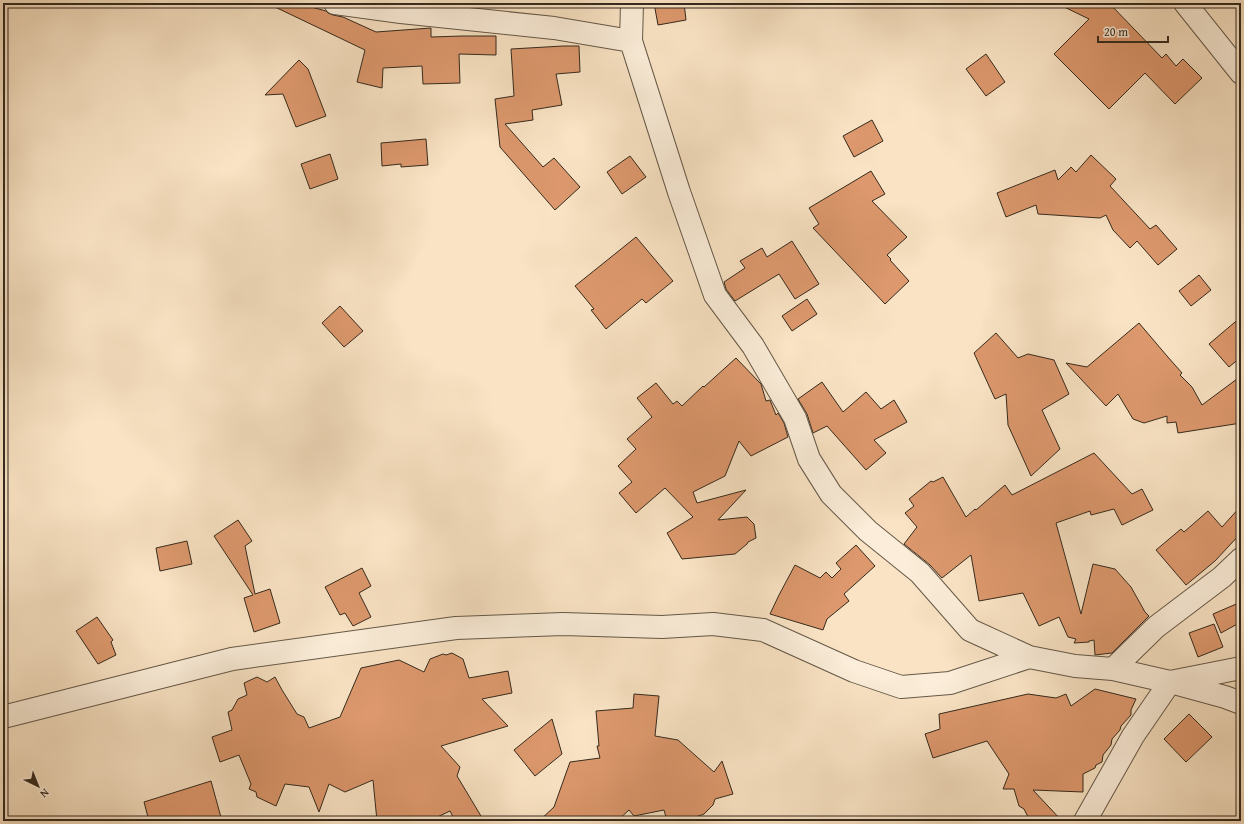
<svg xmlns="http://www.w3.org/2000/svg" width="1244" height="824" font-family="'Gentium Book Plus',serif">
	<rect width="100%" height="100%" fill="#f9e3c4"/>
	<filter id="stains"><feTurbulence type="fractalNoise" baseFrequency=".005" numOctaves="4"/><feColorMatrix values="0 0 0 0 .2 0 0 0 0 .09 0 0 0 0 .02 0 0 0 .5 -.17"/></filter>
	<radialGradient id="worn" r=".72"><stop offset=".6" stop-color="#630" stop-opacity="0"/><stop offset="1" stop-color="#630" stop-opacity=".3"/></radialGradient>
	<!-- building -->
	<path fill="#dd986d" stroke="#342a1d" d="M276,3H297L326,11L328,13L333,15L343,17L376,32L431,28V37L462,36H496V55L459,54L460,83L423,84L422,66L383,68L382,88L357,82L365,50L275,7Z
		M654,3H684L686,20L658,25Z
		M1056,3H1109L1162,58L1166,54L1176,66L1183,59L1202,78L1175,104L1145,73L1109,109L1054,54L1089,19Z
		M563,46H579L580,72L556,74L562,105L532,110L533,120L505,124L543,167L554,158L580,187L555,210L500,147L495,99L514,96L511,49Z
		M986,54L1005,82L986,96L966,69Z
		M299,60L308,69L326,116L296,127L283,94L265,95Z
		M872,120L883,141L854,157L843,136Z
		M426,139L428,165L401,167V164L382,166L381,143Z
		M330,154L338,179L310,189L301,164Z
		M1091,155L1116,179L1110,186L1150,229L1156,225L1177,249L1158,265L1137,241L1130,248L1113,230L1106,215L1100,218L1038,214L1036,205L1006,217L997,193L1055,170L1058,180L1071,167L1076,172Z
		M630,156L646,177L622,194L607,172Z
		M871,171L885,194L872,201L907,237L887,255L891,259L890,260L909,281L885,304L813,228L819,224L809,208Z
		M636,237L673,281L646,303L642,299L606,329L591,310L594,309L575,286Z
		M792,241L819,284L795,299L779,274L735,301L726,289L724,282L745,268L740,261L762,248L767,257Z
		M1199,275L1211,290L1191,306L1179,291Z
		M807,299L817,314L792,331L782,316Z
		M340,306L363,331L344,347L322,323Z
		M1241,317V357L1229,367L1209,344Z
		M1139,323L1167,356L1182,373L1180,375L1192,387L1202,405L1241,376V423L1178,433L1176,422L1167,423V416L1144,423L1133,419L1118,394L1106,406L1066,363L1087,367Z
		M996,333L1018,358L1028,354L1054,360L1069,394L1042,410L1060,449L1031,476L1008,425L1006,394L995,399L974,353Z
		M736,358L761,384L766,401L770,400L776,415L778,413L784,423L788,437L751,456L739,441L725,476L693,492L697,503L746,490L718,520L747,517L754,524L756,538L748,542L747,544L735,554L682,559L667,533L693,517L665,488L636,513L619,493L632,482L618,466L636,449L627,439L652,417L637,398L656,383L673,404L677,401L682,406L703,386L704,387Z
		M822,382L843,412L866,392L881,409L894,400L907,422L874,440L886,453L866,470L827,426L813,433L807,414L798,399Z
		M1094,453L1132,494L1142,489L1153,510L1122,525L1114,509L1091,515L1090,511L1056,523L1081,614L1093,564L1115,569L1131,587L1145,612L1149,616L1112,653L1095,655L1094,640L1089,641V642L1074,643L1076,639L1068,637L1059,617L1039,626L1023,593L979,601L971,555L942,578L930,565L904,544L917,527L905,513L914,506L909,499L931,481L933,482L943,477L966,517L975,509L976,510L1005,485L1012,495Z
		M1241,506V533L1215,561L1186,585L1156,550L1181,529L1184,532L1208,511L1222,527Z
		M238,520L252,541L245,546L255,594L270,589L280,623L254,632L244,598L253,595L214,536Z
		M187,541L192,564L160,571L156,548Z
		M856,545L875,566L844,594L849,601L827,619L823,630L770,614L779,595L795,565L820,578L826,572L832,578L841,569L836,563Z
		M362,568L371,586L359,593L371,617L353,626L345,613L340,615L325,587Z
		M1241,602V622L1221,633L1213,614Z
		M97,617L113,640L111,642L116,655L98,664L76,631Z
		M1214,624L1223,647L1198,657L1189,633Z
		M452,653L463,659L469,678L508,671L512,693L482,699L508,726L441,746L460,767L457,776L484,821H455L450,811L429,821H377L373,780L345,792L329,784L319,812L309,787L285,784L276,806L257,797L256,792L249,789L251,784L239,755L220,762L212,737L232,730L228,712L232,710L238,699L247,695L244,683L257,677L267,682L275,677L282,690L297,714L304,717L309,728L340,717L361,668L399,660L424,672L430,659L443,654L446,655Z
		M1095,689L1136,699L1131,710V715L1121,726L1120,730L1112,739L1111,745L1103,755L1102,762L1096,765L1095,768L1083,774V792L1033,790L1062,821H1030L1024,809L1019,806L1014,789H1003L1009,774L987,741L933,758L925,734L940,729L939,714L1028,694L1056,698L1066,694L1071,706Z
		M634,694L659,696L655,736L678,740L714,772L722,761L733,794L715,799L713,805L704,814L685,821H667L664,810L634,816L629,810L617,821H539L554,807L570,762L600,758L597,746H599L596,711L633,708Z
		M1189,714L1212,737L1186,762L1164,739Z
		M552,719L562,754L535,776L514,750Z
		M211,781L222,821H149L144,802Z"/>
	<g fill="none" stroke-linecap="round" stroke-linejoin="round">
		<!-- minor casing -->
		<g stroke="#655847" stroke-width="24">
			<path id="minor" d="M335,3L401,12L554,28L631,41
				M632,3L631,41L679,192L715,295L753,346L795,418L809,459L831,494L868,531L920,573L970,630L1029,657
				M1185,3L1241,73
				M1113,669L1156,627L1222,577L1241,559
				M3,717L232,659L456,628L563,624L662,627L713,624L763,630L854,671L901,687L950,683L1029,657L1075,666L1113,669L1170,682L1225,697L1241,703
				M1085,821L1133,736L1170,682L1241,668"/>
		</g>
		<!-- minor -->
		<use href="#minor" stroke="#fbedd9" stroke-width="22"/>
	</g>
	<!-- margin -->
	<rect width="1244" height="824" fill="none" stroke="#f9e3c4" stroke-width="16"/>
	<rect x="4" y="4" width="1236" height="816" fill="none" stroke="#342a1d" stroke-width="2"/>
	<rect x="8" y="8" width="1228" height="808" fill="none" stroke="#342a1d"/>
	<!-- north arrow -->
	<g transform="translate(38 786) rotate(137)" stroke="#fbedd9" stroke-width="3" paint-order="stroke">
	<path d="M0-3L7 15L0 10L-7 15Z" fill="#342a1d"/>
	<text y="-6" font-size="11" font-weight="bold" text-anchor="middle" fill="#342a1d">N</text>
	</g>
	<!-- scale -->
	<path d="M1098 36v6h70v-6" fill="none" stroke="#342a1d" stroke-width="2"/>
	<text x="1104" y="36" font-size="12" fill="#342a1d" stroke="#fbedd9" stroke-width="3" paint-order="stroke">20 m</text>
	<rect width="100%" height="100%" filter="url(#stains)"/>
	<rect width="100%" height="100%" fill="url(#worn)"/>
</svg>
